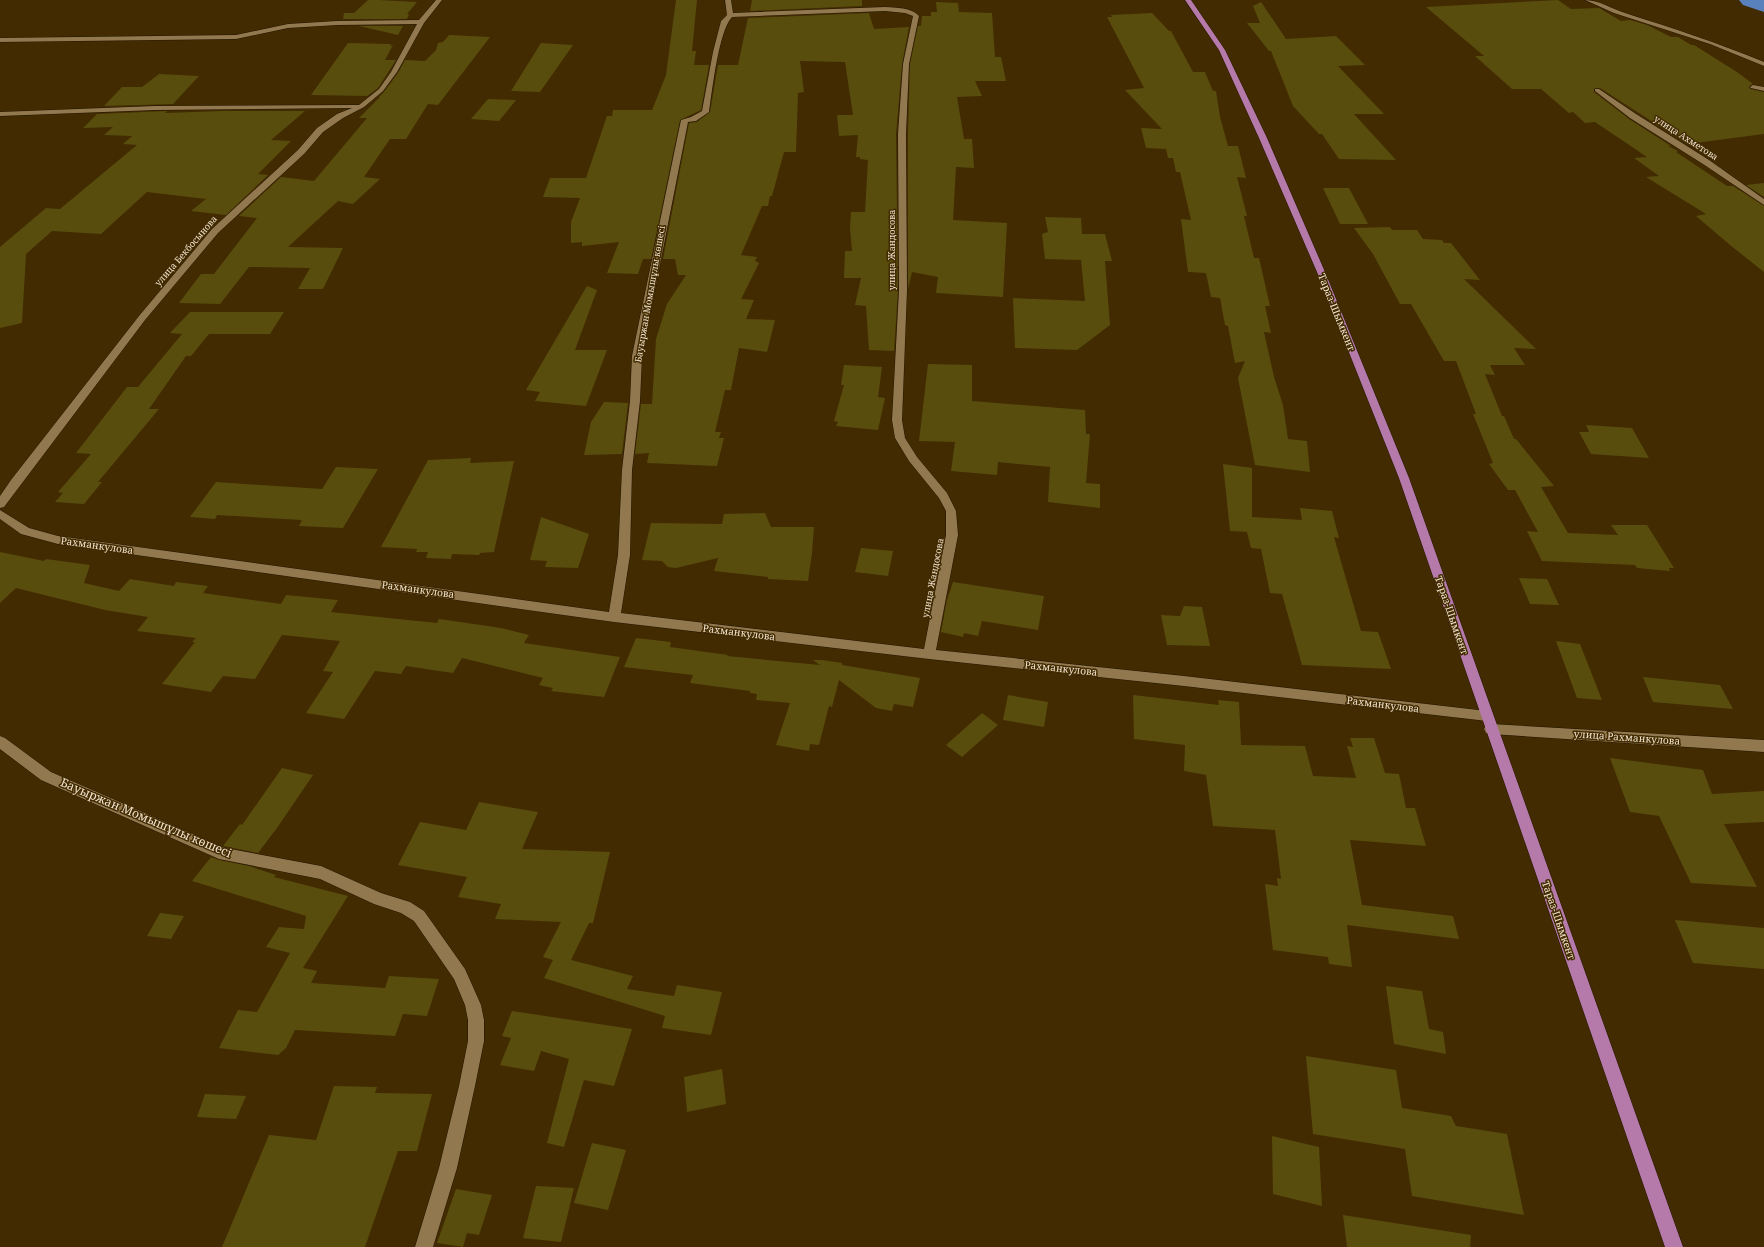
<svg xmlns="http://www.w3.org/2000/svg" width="1764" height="1247" font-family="'Noto Serif',serif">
	<rect width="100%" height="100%" fill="#422b00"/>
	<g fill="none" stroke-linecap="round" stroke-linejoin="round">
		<!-- river -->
		<path fill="#5981bc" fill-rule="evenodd" d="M1739,0H1764V12L1743,5Z"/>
	</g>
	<!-- building -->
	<path fill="#594d0d" d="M368,0H378L417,2L407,14H409L407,19H343L344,13H354Z
		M676,0H697L692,51H696L694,65H709L701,110L680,120L651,259H643L638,274L607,273L619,242L582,246V242L571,243V222L580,198L543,197L550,178H586L607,116H612L613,110H652L666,75Z
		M752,0H862V6L750,11Z
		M1558,0L1571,9L1599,8L1621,21L1630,20L1647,25L1671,37H1678L1691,45H1694L1737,72L1753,84L1749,87L1750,89L1764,92V134L1687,144L1600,88L1594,89V92L1629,119L1671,146H1668L1678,151L1676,152L1727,186H1733L1764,206V272L1730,245L1696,216L1706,214L1646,177L1659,176L1634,158L1647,157L1595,122L1585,123L1573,112L1569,113L1541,89H1512L1475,56H1484L1426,7Z
		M936,2L958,3L959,12L992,13L995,57H1001L1006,81H975L982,96L957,97L964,139H972L974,168L956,167L953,220L1007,223L1003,297L936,293L938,277L912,272L908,289V134L910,64L918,26H921L922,16H931V12H937Z
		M1261,2L1286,39L1336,36L1365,65L1338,66L1384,114H1354L1396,160L1339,159L1322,134H1319L1293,106L1271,51H1269L1247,23H1260L1253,6Z
		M869,13L874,29L909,27L902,64L896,134L898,290L894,351L869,350L866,306L855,305L861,278H844L845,251H852L850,228L851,212H865L868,160L860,159V157H856L858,135L839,136L837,115H853L845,62L800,61L804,92L798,93L796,152H784L772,196H770L768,206H762L741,255L757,257L755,261L759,263L741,299L754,300L746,319L775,320L767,352L739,348L731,390H725L715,432H721L719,438H724L717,466L647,463L649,453L635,454L641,404H652L656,339L667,304L686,275H678L675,259H663L689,123L697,122L710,112L718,65H738L748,18Z
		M1152,13L1169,31H1171L1193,72H1205L1213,91H1216L1220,117L1228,146H1238L1246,178L1237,177L1247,216H1244L1254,258H1259L1270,306H1265L1271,333L1264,332L1274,377L1283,405L1288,439L1307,441L1310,472L1255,465L1238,378L1245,361L1235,363L1228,326L1225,325L1220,298L1211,297L1206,273L1188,272L1181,219L1191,220L1180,172H1176L1173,158H1168L1166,149L1146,148L1141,128L1162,129L1125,90L1144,88L1107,17H1112L1111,15Z
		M359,26H403L398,35Z
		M449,35L490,37L438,105L428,104L406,139H390L364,177L380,179L353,204L338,201L288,247L343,248L323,289H298L310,268L249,267L220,304L179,303L201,274H214L257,218L239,216L281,177L314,181L367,118H359L380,97H379L384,92L398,73L405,60L425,61L436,50L438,43L443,42Z
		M348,43L391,44L390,46L393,45L385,60H396L378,88L367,96L311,95Z
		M541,43L573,45L540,92L511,91Z
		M159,74L199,76L173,104L104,106L122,87H142Z
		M488,99L516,100L499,121L471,119Z
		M167,111L165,113L223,111H305L271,140L291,141L258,174L268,175L226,215L191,211L206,199L147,192L101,234L52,231L26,254L22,323L0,328V247L46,208L60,209L137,145L123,144L132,136L104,135L113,127L83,128L97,114Z
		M1764,183V197L1746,185Z
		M1323,188H1349L1368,224H1340Z
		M1045,217L1081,218L1082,234H1105L1112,261H1105L1110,325L1077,350L1015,348L1013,298L1085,301L1081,260L1045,259L1042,234L1048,232Z
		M1390,227L1392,230H1417L1423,239L1442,240L1444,243H1451L1480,280L1464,279L1536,349L1514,348L1525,365H1490L1495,375L1485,374L1502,416H1504L1514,439H1516L1554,486L1541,487L1568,533L1618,535L1611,525H1647L1674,568H1669L1670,571L1637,568L1635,565L1542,561L1527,531L1538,532L1515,490H1508L1489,464L1493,463L1473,414H1476L1456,361H1444L1411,304H1400L1373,254L1354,228Z
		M587,286L597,290L575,350H607L586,406L535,401L540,392L526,390Z
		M190,312H284L270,334H209L191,356H186L149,409H159L98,482H102L84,504L55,502L63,493L58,492L91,454L76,453L127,387H138L182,334L170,333Z
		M928,364L972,365V401L1085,410L1086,434H1090L1086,483L1100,484V508L1048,502L1050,467L998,462L997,475L951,471L955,442L919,441Z
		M844,365L882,367L878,397L885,398L878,430L836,426L838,422L834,421L844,385H841Z
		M604,402L628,403L622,454L584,455L591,422Z
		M1586,425L1632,428L1649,458L1591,454L1579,432H1589Z
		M471,458L470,463L514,461L494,552L480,553L479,555L452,554L451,559L426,558L428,552H416L417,549L381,547L428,460Z
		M1223,464L1252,468V517L1302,520L1300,508L1332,511L1339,538L1334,537L1361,631L1378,632L1391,669L1302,665L1282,594L1270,593L1261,549L1251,548L1247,532L1230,531Z
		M336,467L378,469L343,528L299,526L302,520L217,515L215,519L190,517L216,482L322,489Z
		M765,513L771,527H814L812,553L808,581L768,579V577L714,571L718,558L676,568L668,567L662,561L642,560L651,523L722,524L724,514Z
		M541,517L589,534L578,568L545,567L547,561L530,560Z
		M861,548L893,551L888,576L855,572Z
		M0,552L44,561L46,559L90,565L84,583L119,591L130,579L174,586L176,582L208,586L203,593L281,604L286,595L338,600L331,612L437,623L439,619L501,628L529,635L524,643L620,657L604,697L551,691L553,688L539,685L543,678L462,658L453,673L406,666L401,674L375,671L344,719L306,713L333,672L323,671L340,641L282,635L255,679L223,676L211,692L162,684L195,642H192L196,638L137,631L148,617L105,610L16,588L0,603Z
		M1519,578L1547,579L1559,605L1530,604Z
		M953,582L1044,596L1038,630L982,621L978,636L964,633L963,637L941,632L947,600Z
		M1184,606L1202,607L1210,646L1167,645L1161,615L1180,616Z
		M636,638L671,642L670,647L728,655L727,656L820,665L813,660H822L842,663V665L920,678L913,707L894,704L892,711L876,708L839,680L832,707L829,706L819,745L810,744L809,751L776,745L790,703L756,700L757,694L750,693V691L690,683L693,675L624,667Z
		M1556,641L1580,644L1602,700L1577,698Z
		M1643,677L1720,685L1733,709L1653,702Z
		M1008,695L1048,702L1044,727L1003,720Z
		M1133,695L1219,705L1218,700L1239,702L1241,745L1305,746L1313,776L1356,778L1347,746L1353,747L1350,738H1374L1385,773L1399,774L1406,808H1415L1426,846L1350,840L1362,905L1453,916L1459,939L1347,925L1352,967L1329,964L1328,957L1273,950L1265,884L1278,886L1277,878L1281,879L1275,830L1213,826L1206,775L1184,771L1185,745L1134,739Z
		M982,713L998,725L962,757L946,745Z
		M1610,758L1703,770L1712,794L1764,791V822L1724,824L1757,887L1691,883L1659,816L1630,812Z
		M282,768L313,775L277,828L258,853L223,846L240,824L242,825Z
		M479,802L538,812L522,849L610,852L593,923H589L571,960L633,976L627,989L674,996L677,985L722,992L711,1035L662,1028L665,1016L544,978L553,960L543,957L561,922L495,919L501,904L458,897L467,877L398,865L420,822L466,830Z
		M211,857L219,860L249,866L276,875L274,877L348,896L303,968L317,971L311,983L385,988L389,976L439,979L427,1016L403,1014L395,1036L295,1030L286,1048L278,1055L219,1048L238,1010L257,1012L290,953L266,947L279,927L304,929L306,916L192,881Z
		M160,913L184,916L171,939L147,936Z
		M1675,920L1764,928V969L1693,963Z
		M1386,986L1422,991L1429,1029L1443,1032L1446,1054L1394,1044Z
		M512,1011L632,1029L614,1086L584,1080L564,1147L547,1143L569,1059L541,1051L534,1071L500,1065L511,1038L502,1036Z
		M1306,1056L1396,1070L1402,1108L1451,1116L1456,1126L1507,1134L1524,1215L1412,1196L1405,1149L1313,1134Z
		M722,1069L726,1104L687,1112L684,1077Z
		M334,1086L377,1087L375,1093L432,1094L417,1151H398L365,1247H222L269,1135L316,1140Z
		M205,1094L246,1096L236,1119L197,1117Z
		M1272,1136L1319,1147L1322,1206L1273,1194Z
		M592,1143L626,1150L608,1210L574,1203Z
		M536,1186L574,1188L561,1242L523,1238Z
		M456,1189L492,1195L479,1235L467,1233L463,1247L437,1243Z
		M1343,1215L1471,1235L1470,1247H1347Z"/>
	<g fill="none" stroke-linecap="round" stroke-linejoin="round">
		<!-- minor casing -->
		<g stroke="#221502" stroke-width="1">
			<path id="minor" d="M436,0H442L424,23L397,72L383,91L364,107L343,118L323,132L304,154L218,233L145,320L4,507L0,508V496L11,480L139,316L212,229L298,150L317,128L337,114L352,108L155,110L0,116V112L155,106L359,105L379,89L391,72L417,24L337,25L288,28L236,39L0,42V38L236,35L288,24L337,21L419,20Z
				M725,0H731L733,13L885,7C896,8 911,7 919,16L909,64L906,134L907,290L902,420L905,438L917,457L947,493L956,511L958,535L936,650L1184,676L1487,711L1492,712L1493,716L1492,720L1487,721L1184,686L929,659L614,622L58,544L21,534L0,519V510L29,528L58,536L609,612L618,555L622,470L630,401L632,356L681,120L691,117L702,111L713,52L721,21L727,15ZM885,11L905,13L913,16L903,64L898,134L899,290L892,420L895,438L909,461L939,498L946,511V535L924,649L621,613L630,555L632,470L640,401L642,356L688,122L696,121L709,112C712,91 719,30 732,17Z
				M1585,0C1599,0 1612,9 1625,13C1672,28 1718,43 1764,62V66L1710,44L1614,13Z
				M1753,85L1764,87V91L1751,88L1750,87Z
				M1595,89H1599L1636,114L1709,160L1764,199V205L1703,164L1630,118L1595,91Z
				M1491,724L1764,740V752L1491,734L1486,733L1484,729L1486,725Z
				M0,736L5,738L51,772L225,848L321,866L381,893L410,902L424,911L465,969L481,1005L484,1020V1041L475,1086L457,1168L433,1247H415L439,1168L459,1086L468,1041V1020L465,1005L454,979L414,921L401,913L374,904L320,879L219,859L41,780L0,749Z"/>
		</g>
		<!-- major casing -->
		<g stroke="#221502" stroke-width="1">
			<path id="major" d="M1185,0H1191L1225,50L1267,138L1325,272L1409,478L1683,1247H1665L1399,478L1317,272L1259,138L1219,50Z"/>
		</g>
		<!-- minor -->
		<use href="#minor" fill="#92784f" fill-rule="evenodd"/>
		<!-- major -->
		<use href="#major" fill="#b57aaa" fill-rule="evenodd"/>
	</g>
	<g text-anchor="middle" stroke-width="3" stroke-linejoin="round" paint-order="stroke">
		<!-- far-street labels -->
		<g font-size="9" fill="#f3e4cf" stroke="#422b00">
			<text transform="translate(1686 138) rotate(33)" y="3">улица Ахметова</text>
			<text transform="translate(892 250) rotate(-90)" y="3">улица Жандосова</text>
			<text transform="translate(186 251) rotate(-49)" y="3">улица Бекбосынова</text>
			<text transform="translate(650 294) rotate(-80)" y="3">Бауыржан Момышұлы көшесі</text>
			<text transform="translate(933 578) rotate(-79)" y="3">улица Жандосова</text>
		</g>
		<!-- street labels -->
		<g font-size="10" fill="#f3e4cf" stroke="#422b00">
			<text transform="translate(1337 312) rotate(68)" y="4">Тараз-Шымкент</text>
			<text transform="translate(97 545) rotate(8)" y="4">Рахманкулова</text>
			<text transform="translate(418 589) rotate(8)" y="4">Рахманкулова</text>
			<text transform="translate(1452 615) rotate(71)" y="4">Тараз-Шымкент</text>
			<text transform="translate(739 632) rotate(7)" y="4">Рахманкулова</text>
			<text transform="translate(1061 668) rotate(6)" y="4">Рахманкулова</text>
			<text transform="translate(1383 704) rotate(7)" y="4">Рахманкулова</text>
			<text transform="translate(1627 737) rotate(4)" y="4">улица Рахманкулова</text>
			<text transform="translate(1559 920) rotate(71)" y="4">Тараз-Шымкент</text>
		</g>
		<!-- near-street labels -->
		<g font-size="12" fill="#f3e4cf" stroke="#422b00">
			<text transform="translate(146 818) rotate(23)" y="4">Бауыржан Момышұлы көшесі</text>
		</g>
	</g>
</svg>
